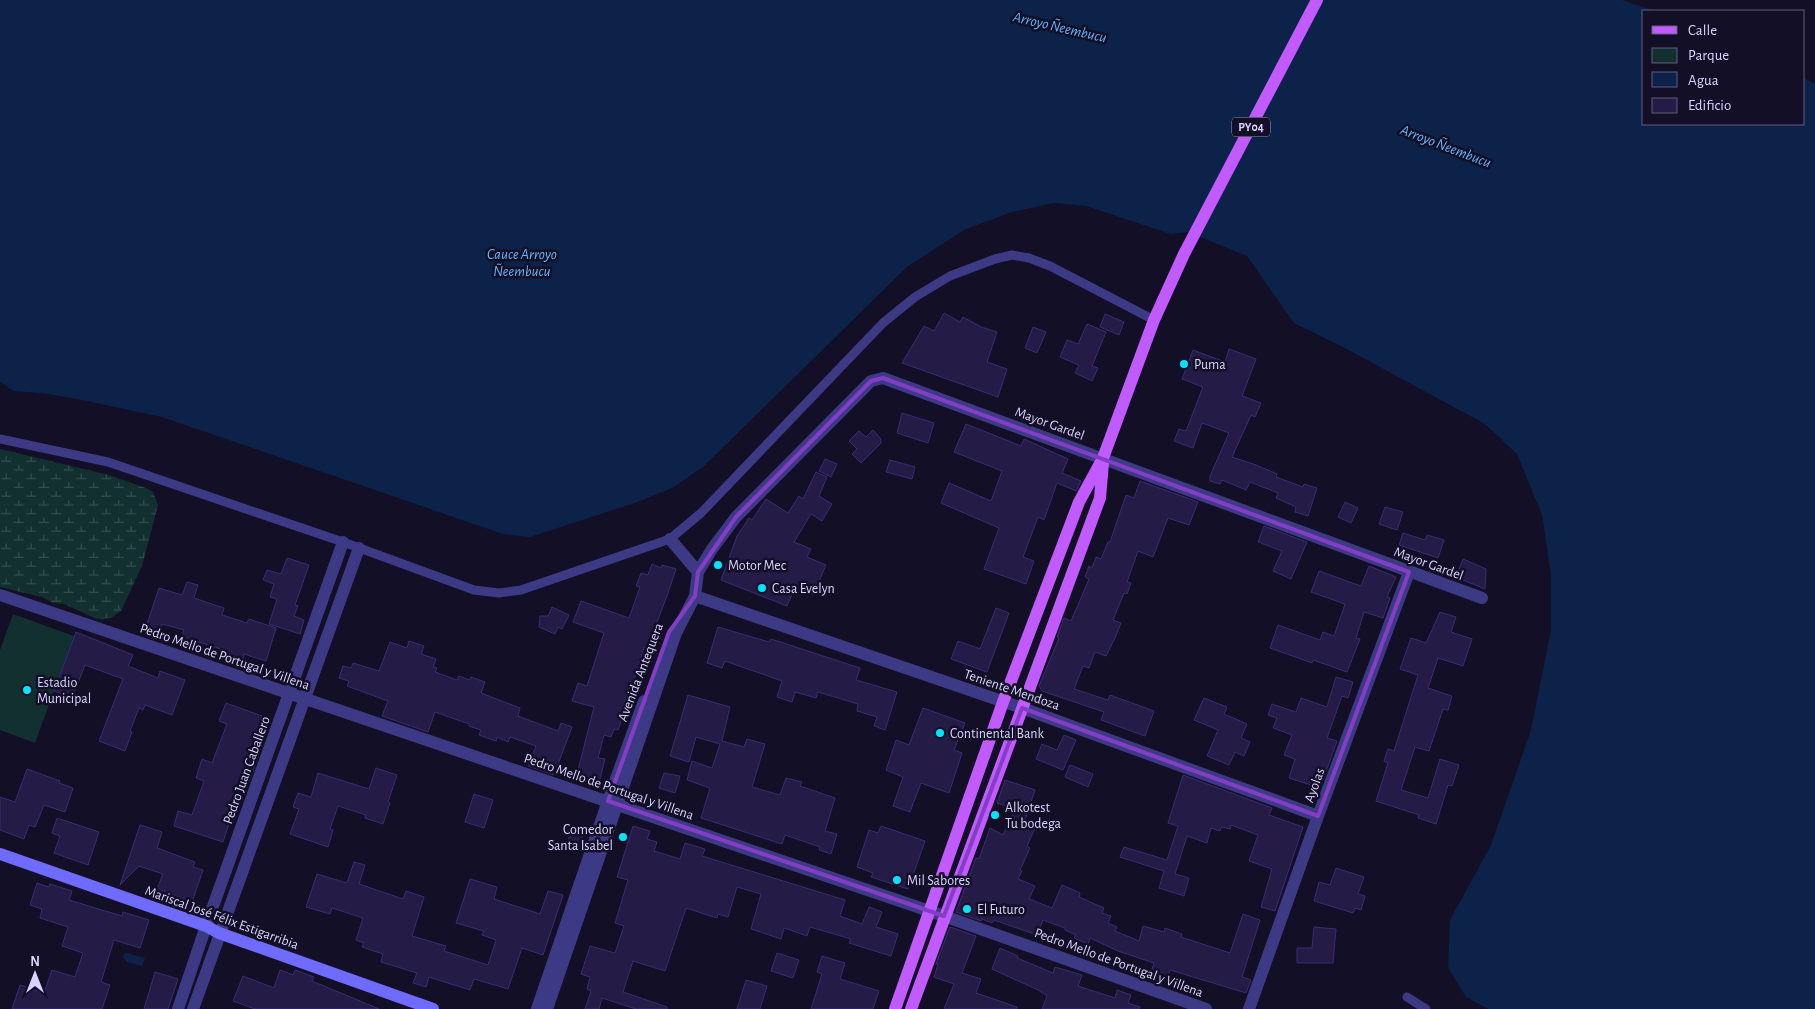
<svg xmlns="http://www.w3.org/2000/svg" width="1815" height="1009" font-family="'Alegreya Sans',sans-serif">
	<defs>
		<pattern id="wetland-marsh" width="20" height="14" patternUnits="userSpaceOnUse" patternTransform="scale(1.25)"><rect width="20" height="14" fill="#12302f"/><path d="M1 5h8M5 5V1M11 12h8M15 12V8" fill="none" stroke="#344d4e"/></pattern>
	</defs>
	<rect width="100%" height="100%" fill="#130f26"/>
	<!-- green -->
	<path fill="#12302f" d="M13,614L74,636L35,743L0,730V650Z"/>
	<!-- wetland -->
	<path fill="url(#wetland-marsh)" d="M0,449L109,475L146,488L153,492L158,505L142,566L121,611L111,618L97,619L64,604L53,603L42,597L0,587Z"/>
	<!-- water -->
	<path fill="#0c2248" d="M0,0H1622L1656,11H1644V124H1804V78L1815,84V1009H1488L1466,997L1448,968L1450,920L1491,845L1531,730L1551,630V575L1542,515L1517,454L1485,424L1343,347L1294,323L1247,256L1188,232L1171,234L1086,206L1054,203L1012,212L966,229L908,266L703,467L672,488L635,503L530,537L503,534L162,417L77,399L42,393L14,391L0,382Z
		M127,953L145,958L142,966L127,962L123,957L124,954Z"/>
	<!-- building -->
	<path fill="#241b47" stroke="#3b2d73" d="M944,313L960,322L963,317L981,327L997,332L987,362L1007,369L998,397L902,363L924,326L934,331Z
		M1105,314L1124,322L1119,335L1100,327Z
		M1087,324L1106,332L1092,366L1098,368L1092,381L1075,373L1079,365L1060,357L1067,340L1078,344Z
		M1033,327L1046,332L1037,353L1025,348Z
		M1229,349L1256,359L1242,396L1261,403L1255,417L1251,415L1232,457L1256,465L1277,474L1276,477L1303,487L1304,484L1317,488L1308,516L1295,512L1296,507L1276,498L1278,493L1250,482L1246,490L1222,480L1220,484L1210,481V476L1229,433L1202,423L1193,448L1174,441L1179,429L1186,431L1203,387L1182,379L1193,350L1225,362Z
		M902,413L934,423L928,443L897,433Z
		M966,424L1021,446L1024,439L1068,459L1062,473L1081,481L1076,491L1057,483L1044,520L1038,517L1023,557L1034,561L1026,584L984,569L999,528L941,503L949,483L991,501L1002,471L954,452Z
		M873,430L881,439V443L861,463L852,454L857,449L849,441L859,431L866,437Z
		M825,459L837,464L831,477L819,471Z
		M890,460L915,467L912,479L886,472Z
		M816,472L827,477L819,496L832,504L822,521L811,514L794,542L811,549L807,557L826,565L813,595L795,587L787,606L721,580L737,536L749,518L752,520L766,499L788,513L799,496L803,499Z
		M1140,481L1198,502L1189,525L1168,518L1153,557L1138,551L1127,582L1131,583L1127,594L1124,593L1113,620L1121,623L1115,638L1106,656L1095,652L1089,668L1083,666L1074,689L1108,700L1110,695L1154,711L1145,736L1101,720L1104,712L1042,691L1039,686L1059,638L1057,637L1064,618L1071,621L1078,605L1089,579L1085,577L1089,566L1092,568L1096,557L1101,559L1108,542H1110L1126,495L1134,498Z
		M1345,502L1358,508L1351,523L1338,517Z
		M1385,507L1403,512L1397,530L1379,524Z
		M1264,526L1307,542L1291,579L1273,571L1282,551L1258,542Z
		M1403,533L1425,540L1427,535L1444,540L1438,558L1399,545Z
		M287,558L309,565L295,605L298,606L294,616L304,620L300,634L269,624L277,599L270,597L274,584L263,580L267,570L281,574Z
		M1463,559L1486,569L1485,589L1456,577Z
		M652,564L661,568L662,565L676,569L667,596L647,648L644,647L631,690H628L620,717L622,718L618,730L614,729L611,737L604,735L598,758L605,759L600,779L577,774L594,707L572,701L578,683L587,686L604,633L573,622L581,601L629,618L640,587L636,586L641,573L648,575Z
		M1369,566L1396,577L1387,597L1390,598L1383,618L1364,612L1356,638L1360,639L1347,672L1313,660L1312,663L1270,648L1278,625L1320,640L1323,632L1334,636L1345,604L1311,592L1319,571L1361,586Z
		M187,582L198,585L194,598L224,608L222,615L247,623L249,619L276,628L266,661L244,654L243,659L223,653L224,650L199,642L198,645L181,640L184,630L162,624L159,634L145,630L159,588L182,595Z
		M552,607L569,615L562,629L558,627L555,634L539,627L540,616H548Z
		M996,608L1009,613L987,672L951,659L958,641L980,649Z
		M1440,612L1456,617L1451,632L1472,639L1463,666L1438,658L1428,688L1452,696L1448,710L1443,709L1429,751L1415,747L1401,790L1428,798L1440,759L1459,765L1452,786L1448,785L1436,824L1418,818L1419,815L1376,801L1388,763L1384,761L1388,749L1394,751L1418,675L1400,669L1411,638L1426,643Z
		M718,627L769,642L771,639L860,668L856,680L897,692L885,730L874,726L877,717L857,711L858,704L818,692L816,698L795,692L792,702L777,697L782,681L725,661L722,668L707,663Z
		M76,632L133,655L128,666L158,678L160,671L185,680L172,715L145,705L143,710L139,708L130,731L132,732L125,751L99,741L123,679L85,665L72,698L54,691Z
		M409,641L424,646L421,654L436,659L433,667L437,668L435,672L457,680L459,676L470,680L471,677L485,682L481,693L520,708L518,716L558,731L561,723L572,727L554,775L528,766L536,746L510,737L508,742L497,737L496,741L479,735L481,730L469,726V724L435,712L428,732L382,716L388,701L347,686L349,681L339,678L343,666L351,668L353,663L379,671L390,642L407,648Z
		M1336,677L1353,682L1348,698L1342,696L1327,738L1337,741L1320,788L1289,778L1295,759L1284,755L1292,735L1273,728L1277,718L1268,715L1272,704L1296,712L1301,698L1327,707Z
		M688,695L730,707L722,741L744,747L747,739L765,744L752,787L780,795L786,778L802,782L800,786L835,798L825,831L837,834L831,854L819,850L820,847L785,835L782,844L701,818L710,788L687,780L692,761L712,768L720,744L696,737L689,762L670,756Z
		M1204,698L1227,707L1224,714L1247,724L1241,738L1250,742L1244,756L1235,752L1229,765L1207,756L1218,730L1194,720Z
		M226,703L265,717L251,754L258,757L248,785H246L232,822L230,821L223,842L174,826L178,811L192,815L204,781L196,778L202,759L212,763L227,724L219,721Z
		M923,708L965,723L954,750L962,753L949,793L921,783L910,812L893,806L903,777L886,770L896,740L909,745Z
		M1064,735L1076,740L1063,770L1036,759L1042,744L1057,750Z
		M1070,765L1093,774L1088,787L1065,777Z
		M376,768L397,775L388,802L390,803L383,824L365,818L366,815L338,806L330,829L333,830L328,847L290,834L299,809L293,807L298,793L311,797L318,773L369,789Z
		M27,769L60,781L59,783L73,788L65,812L44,805L35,827L29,825L24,839L0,830V797L15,802Z
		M664,773L680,776L675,793L659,788Z
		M1183,775L1272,808L1269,815L1303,827L1275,911L1261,907L1272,869L1249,861L1258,835L1231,825L1230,829L1221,827L1220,831L1211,828L1207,843L1187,836L1175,874L1189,878L1184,896L1159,888L1164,871L1120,857L1124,847L1167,860L1178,826L1168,823Z
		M1005,780L1035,790L1025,820L1036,826L1027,846L1030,848L1020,870L1022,871L1018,879L1035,886L1029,899L1052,908L1062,885L1080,893L1079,897L1104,908L1102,913L1111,916L1108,923L1117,927L1115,931L1139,941L1143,926L1164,932L1165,928L1182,934L1181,937L1230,953L1243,914L1260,920L1242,977L1251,980L1246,993L1170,970L1168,977L1151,972L1154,963L1118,951L1090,938L1088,944L1074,938L1076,935L1065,930V928L1043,920L1037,935L994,920L992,923L982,919L981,921L956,912L976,858L979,859L990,828L1003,835L1015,809L997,803Z
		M474,794L493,800L484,828L465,822Z
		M57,818L99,832L88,865L54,853L60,836L52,833Z
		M140,825L162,832L157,848L195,862L193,867L203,870L192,902L157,889L163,874L139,866L120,885Z
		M573,825L585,829L580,845L568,841Z
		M633,826L650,831L647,839L657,842L654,851L680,859L685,843L705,849L702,856L845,900L840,916L862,924L869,907L882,912L876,927L898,934L891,956L849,943L851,939L810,927L807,936L784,928L781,939L751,929L761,894L737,887L728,917L718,914L717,918L686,908L665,971L633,961L623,992L667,1007V1009H636L602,998L599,1009H585L591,991L587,989L590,977L581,974L590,946L615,953L624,926L615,923L628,880L617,877Z
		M881,826L925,841L908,889L871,877L873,873L857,867L869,830L878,833Z
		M354,862L365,865L359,884L403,899L406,891L424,897L412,936L446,946L444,951L488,965L496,940L482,935L484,931L456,923L470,879L497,887L494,899L540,914L548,891L563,895L543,955L522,948L508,989L474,979L470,990L429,977L426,987L413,983L417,973L381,962L383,954L362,947L364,943L356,940L363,918L332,908L330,914L306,907L317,874L347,883Z
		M1336,868L1364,877L1358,894L1365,896L1361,910L1355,908L1353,913L1314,901L1319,882L1330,885Z
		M37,883L49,887L50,884L72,891L69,900L122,916L123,912L149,920L140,948L114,940L101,982L110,985L102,1009H12L20,985L44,993L52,970L75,977L83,953L62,946L68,927L40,918L42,909L30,905Z
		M950,927L976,936L962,973L981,979L976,993L1017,1007V1009H944L954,984L934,977L938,964H936Z
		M1314,927L1336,929L1333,963H1297V948H1312Z
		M1000,948L1018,956L1017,958L1053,973L1055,967L1082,975L1078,986L1115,998L1117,990L1131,995L1128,1003L1140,1007L1139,1009H1042L1047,996L1038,990L992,969Z
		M777,953L799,960L793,978L771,971Z
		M822,956L845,963L840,979L879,991L873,1009H811L822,974L817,972Z
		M280,970L293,975L295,970L314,977L312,981L379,1009H255L233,1001L243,976L274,988Z
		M155,972L178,979L168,1009H144Z
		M746,980L767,986L760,1009H737Z"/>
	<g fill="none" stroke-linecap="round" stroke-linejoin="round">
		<!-- service -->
		<path stroke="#3d3a85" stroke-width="9" d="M0,439L108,462L343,542L474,590L499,593L521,590L670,539L701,513L883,323L915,297L950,276L995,259L1012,255L1029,258L1050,266L1154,320
			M1407,997L1426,1009"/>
		<!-- minor -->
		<path stroke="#3d3a85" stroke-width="12" d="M670,539L698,572
			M0,595L944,916L1206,1009
			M695,596L1022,708L1318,816
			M178,1009L206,926L343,542
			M193,1009L359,548
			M537,1009L608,801L644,701
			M547,1009L676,633L695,596L698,572L712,549L736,517L871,381L883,378L1482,598
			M1249,1009L1318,816L1409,572"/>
		<!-- secondary -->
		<path stroke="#6f6bff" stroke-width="12" d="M0,854L206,926L219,933L433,1009"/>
		<!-- primary -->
		<path stroke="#c25bff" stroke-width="12" d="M895,1009L1003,702L1079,502L1103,458L1154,320L1184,254L1317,0
			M911,1009L1100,498L1103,463"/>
	</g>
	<!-- marked area -->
	<path fill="none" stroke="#843dc5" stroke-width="4" stroke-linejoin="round" d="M883,378L1409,572L1318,816L1022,708L944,916L608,801L669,632L695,596L698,572L736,517L871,381Z"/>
	<!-- markers -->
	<g fill="#00e5ff" stroke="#130f26" stroke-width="2">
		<circle cx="1184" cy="364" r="5"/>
		<circle cx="718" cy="565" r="5"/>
		<circle cx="762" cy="588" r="5"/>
		<circle cx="27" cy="690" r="5"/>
		<circle cx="940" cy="733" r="5"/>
		<circle cx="995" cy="815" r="5"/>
		<circle cx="623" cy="837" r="5"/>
		<circle cx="897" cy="880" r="5"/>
		<circle cx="967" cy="909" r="5"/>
	</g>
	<g text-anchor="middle" stroke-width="5" stroke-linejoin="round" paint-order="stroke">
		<!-- shield labels -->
		<rect fill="#130f26" stroke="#9e99be" stroke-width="1" x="1232" y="117.5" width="38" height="19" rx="4"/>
		<g font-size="12" font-weight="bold" fill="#d9d4ff">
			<text x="1251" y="131">PY04</text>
		</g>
		<!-- poi labels -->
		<g font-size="14" fill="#d9d4ff" stroke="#130f26" text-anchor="start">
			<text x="1194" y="369">Puma</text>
			<text x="728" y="570">Motor Mec</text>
			<text x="772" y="593">Casa Evelyn</text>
			<text x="37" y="687">Estadio<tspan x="37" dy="16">Municipal</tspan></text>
			<text x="950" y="738">Continental Bank</text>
			<text x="1005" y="812">Alkotest<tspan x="1005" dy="16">Tu bodega</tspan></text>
			<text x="613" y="834" text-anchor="end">Comedor<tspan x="613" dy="16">Santa Isabel</tspan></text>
			<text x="907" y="885">Mil Sabores</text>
			<text x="977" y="914">El Futuro</text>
		</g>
		<!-- street labels -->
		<g font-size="14" fill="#d9d4ff" stroke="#130f26">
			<text transform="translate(1050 423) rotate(20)" y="5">Mayor Gardel</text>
			<text transform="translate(1429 563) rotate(20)" y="5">Mayor Gardel</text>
			<text transform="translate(225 656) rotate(19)" y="5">Pedro Mello de Portugal y Villena</text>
			<text transform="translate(640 672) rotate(-69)" y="5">Avenida Antequera</text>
			<text transform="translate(1012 689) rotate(19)" y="5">Teniente Mendoza</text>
			<text transform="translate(246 770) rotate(-70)" y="5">Pedro Juan Caballero</text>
			<text transform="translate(1314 785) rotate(-70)" y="5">Ayolas</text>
			<text transform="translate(609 786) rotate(19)" y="5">Pedro Mello de Portugal y Villena</text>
			<text transform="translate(222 917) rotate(20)" y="5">Mariscal José Félix Estigarribia</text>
			<text transform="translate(1119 962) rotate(20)" y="5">Pedro Mello de Portugal y Villena</text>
		</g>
		<!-- water labels -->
		<g font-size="15" font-style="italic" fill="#62b6ff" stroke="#130f26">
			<text transform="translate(1060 27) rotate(13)" y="5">Arroyo Ñeembucu</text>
			<text transform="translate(1446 146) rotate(21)" y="5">Arroyo Ñeembucu</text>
			<text x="522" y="259">Cauce Arroyo<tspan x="522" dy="17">Ñeembucu</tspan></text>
		</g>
	</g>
	<!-- legend -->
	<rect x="1642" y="10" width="162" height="115" fill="#130f26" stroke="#625e7d"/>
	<rect x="1652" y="26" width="25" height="8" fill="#c25bff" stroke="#625e7d"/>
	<text x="1688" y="35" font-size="15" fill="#d9d4ff">Calle</text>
	<rect x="1652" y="48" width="25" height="15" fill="#12302f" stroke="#625e7d"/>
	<text x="1688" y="60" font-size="15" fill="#d9d4ff">Parque</text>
	<rect x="1652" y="72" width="25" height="15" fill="#0c2248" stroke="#625e7d"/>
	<text x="1688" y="85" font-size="15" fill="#d9d4ff">Agua</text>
	<rect x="1652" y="98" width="25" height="15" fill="#241b47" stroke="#625e7d"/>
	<text x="1688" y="110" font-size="15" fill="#d9d4ff">Edificio</text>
	<!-- north arrow -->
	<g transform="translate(35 974)" stroke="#130f26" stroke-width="4" paint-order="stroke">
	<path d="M0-4L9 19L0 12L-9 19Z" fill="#d9d4ff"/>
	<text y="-8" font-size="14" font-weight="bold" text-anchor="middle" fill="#d9d4ff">N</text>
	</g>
</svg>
